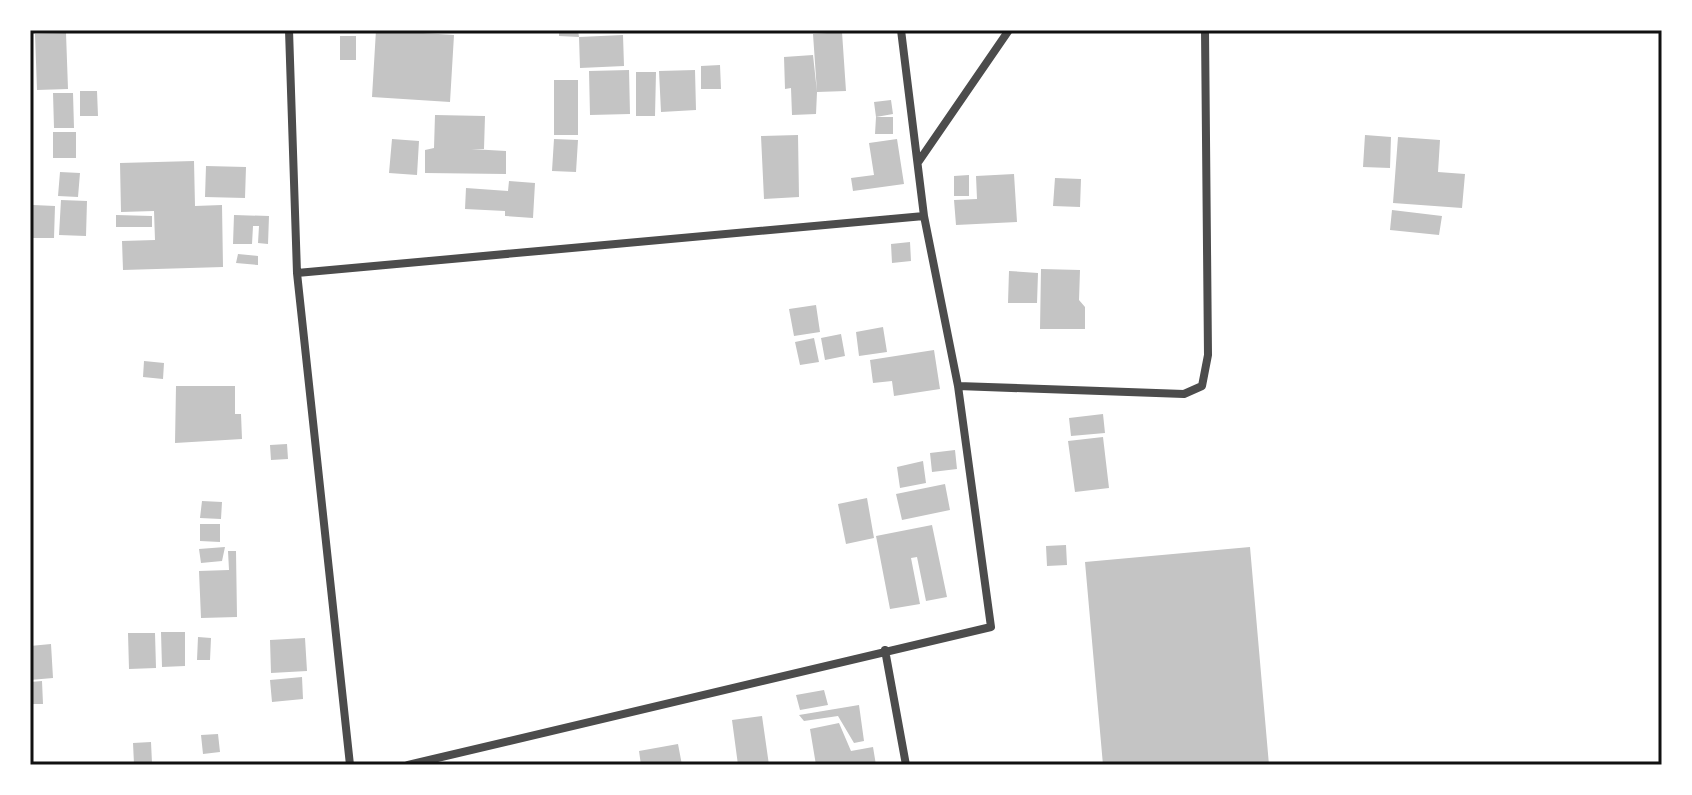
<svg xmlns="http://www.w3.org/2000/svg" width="1692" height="795" font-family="'Noto Serif',serif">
	<rect width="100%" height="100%" fill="#fff"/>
	<!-- building -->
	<path fill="#c4c4c4" d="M376,30L454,35L450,102L372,97Z
		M559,30H578L579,37L559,36Z
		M842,32L846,91L817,92L816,114L792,115L791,88L785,89L784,57L813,55L817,92L813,34Z
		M66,33L68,89L37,90L35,34Z
		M623,35L624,66L580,68L579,37Z
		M340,36H356V60H340Z
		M720,65L721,89H701V66Z
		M629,70L630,114L590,115L589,71Z
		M695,70L696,110L661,112L659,71Z
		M636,72H656L655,116H636Z
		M554,80H578V135H554Z
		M80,91H97L98,116H80Z
		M53,93H73L74,128H54Z
		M891,100L893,114L876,117L874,102Z
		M435,115L485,116L484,149H471L506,151V174L425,173V150L434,148Z
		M876,117H893V134H875Z
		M53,132H76V158H53Z
		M798,135L799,197L764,199L761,136Z
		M1365,135L1391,137L1390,168L1363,167Z
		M1398,137L1440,140L1438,172L1465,174L1462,208L1393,203Z
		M392,139L419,141L417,175L389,173Z
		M554,139L578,140L576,172L552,171Z
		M897,139L904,184L853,191L851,178L874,175L869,143Z
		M194,161L195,206L222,205L223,267L123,270L122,241L155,240L154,211L121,212L120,163Z
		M206,166L246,167L245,198L205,197Z
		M60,172L80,173L78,197L58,196Z
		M1014,174L1017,222L956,225L954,200L977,199L976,176Z
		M969,175V196H954V176Z
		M1055,178L1081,179L1080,207L1053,206Z
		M509,181L535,183L533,218L505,216V211L465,209L466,188L508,191Z
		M61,200L87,201L86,236L59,235Z
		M33,205L55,206L54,238H32Z
		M1392,210L1442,216L1439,235L1390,230Z
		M116,215L152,216V227H116Z
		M234,215L269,216L268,244L258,243L259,226H253L252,244H233Z
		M910,242L911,261L892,263L891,244Z
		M238,254L258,256V265L236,263Z
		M1041,269L1080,270L1079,300L1085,307V329H1040Z
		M1009,271L1038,273L1037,303H1008Z
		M816,305L820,332L794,336L789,309Z
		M883,327L887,352L859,356L856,332Z
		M841,334L845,356L825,360L821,338Z
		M814,338L819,362L800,365L795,342Z
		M934,350L940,389L894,396L892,381L873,383L870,360Z
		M144,361L164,363L163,379L143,377Z
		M176,386H235V414H241L242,439L175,443Z
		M1103,414L1105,433L1071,436L1069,418Z
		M1103,437L1109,488L1075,492L1068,441Z
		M287,444L288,459L271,460L270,445Z
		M955,450L957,469L932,472L930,453Z
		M923,461L926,483L900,488L897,467Z
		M945,484L950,510L902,520L896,494Z
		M867,498L874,538L846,544L838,504Z
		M202,501L222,502L221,519L200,518Z
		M200,524H220V542L200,541Z
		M932,525L947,597L926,601L917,557L911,558L920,604L890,609L876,536Z
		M1066,545L1067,565L1047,566L1046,546Z
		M225,547L222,561L201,563L199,549Z
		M1250,547L1269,765H1103L1085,562Z
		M228,551H236L237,617L201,618L199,571L229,570Z
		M161,632H185V666L162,667Z
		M128,633H155L156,668L129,669Z
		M198,637L211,638L210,660H197Z
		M305,638L307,671L271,673L270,640Z
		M51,644L53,678L30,680V646Z
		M302,677L303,699L272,702L270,680Z
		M42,681L43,704H30V682Z
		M824,690L828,705L800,710L796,695Z
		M859,705L864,741L854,743L838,716L804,721L799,715Z
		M762,716L769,765H738L732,720Z
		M839,723L851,751L873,747L876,765H816L810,729Z
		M218,734L220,752L203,754L201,735Z
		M151,742L152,763L134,764L133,743Z
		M678,744L682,765H641L639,751Z"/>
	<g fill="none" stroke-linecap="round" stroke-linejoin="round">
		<!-- minor -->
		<path stroke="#4c4c4c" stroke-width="8" d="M289,30L297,273L350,765
			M919,161L1009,30
			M297,273L924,216
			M958,386L1184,394L1202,386L1208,355L1205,30
			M885,650L906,765
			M408,765L991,627L958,386L924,216L901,30"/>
	</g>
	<!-- border -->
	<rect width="1692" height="795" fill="none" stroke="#ffffff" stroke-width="64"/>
	<rect x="32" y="32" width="1628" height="731" fill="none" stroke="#111" stroke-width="3"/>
</svg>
